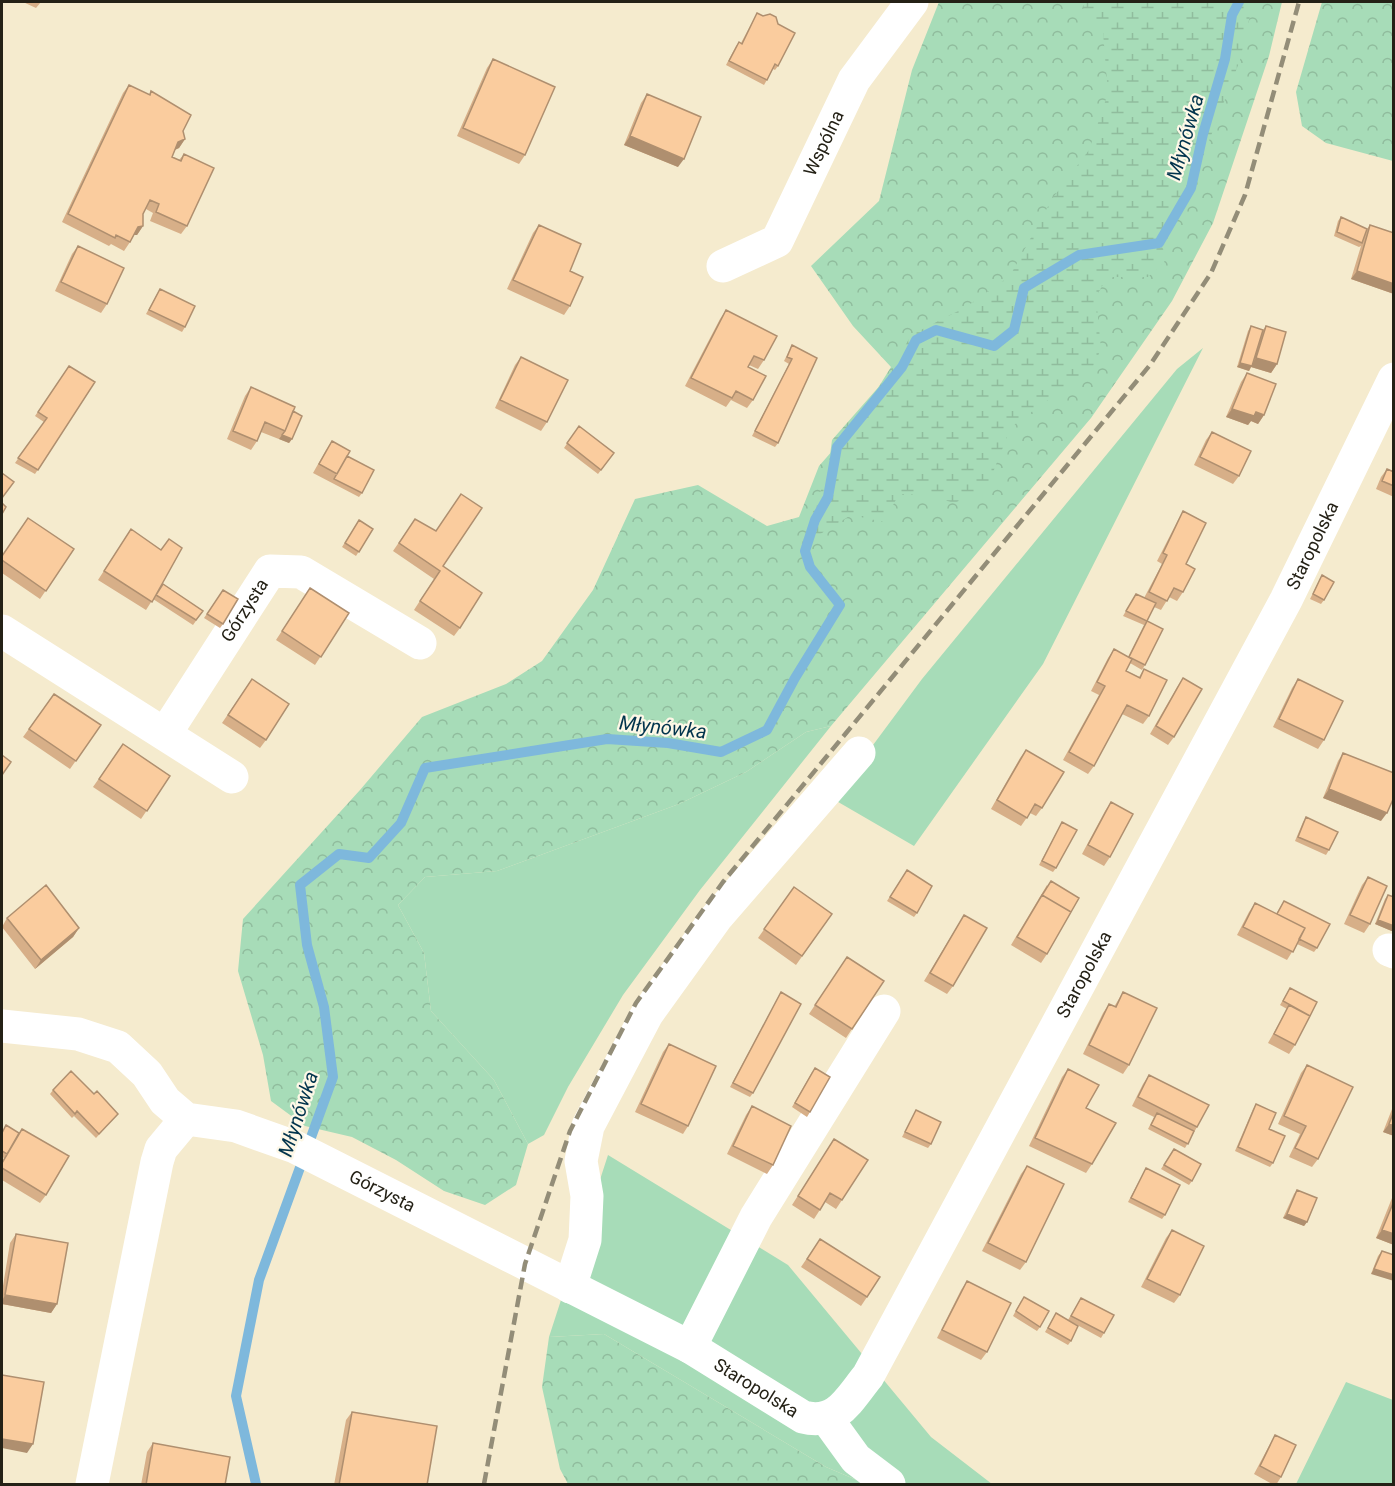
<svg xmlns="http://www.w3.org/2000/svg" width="1395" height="1486" font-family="Roboto,sans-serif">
	<defs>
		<pattern id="forest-crowns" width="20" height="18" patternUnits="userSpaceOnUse" patternTransform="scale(1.5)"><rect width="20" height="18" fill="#a7dcb8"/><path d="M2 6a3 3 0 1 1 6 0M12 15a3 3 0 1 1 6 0" fill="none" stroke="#90bc9d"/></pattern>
		<pattern id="wetland-marsh" width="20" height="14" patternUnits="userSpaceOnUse" patternTransform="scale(1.5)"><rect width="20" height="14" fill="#a7dcb8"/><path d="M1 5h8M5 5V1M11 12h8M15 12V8" fill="none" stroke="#90bc9d"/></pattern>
	</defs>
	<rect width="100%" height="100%" fill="#f5ebce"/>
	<!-- grass -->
	<path fill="#a7dcb8" d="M1203,348L1043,664L914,846L833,799L922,679L1177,369Z
		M831,726L700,890L623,995L568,1087L544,1135L528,1144L494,1080L431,1011L424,953L398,905L425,877L497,871L679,804L746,772L806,732Z
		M608,1155L788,1265L931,1437L992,1484H866L826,1467L604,1334L549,1337Z
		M1346,1382L1393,1400V1484H1296Z"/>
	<!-- forest -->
	<path fill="url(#forest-crowns)" d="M939,2H1282L1269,56L1213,223L1172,301L1091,418L831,726L806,732L746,772L679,804L497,871L425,877L398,905L424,953L431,1011L494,1080L528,1144L516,1185L485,1205L444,1191L396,1160L352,1137L305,1126L271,1101L263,1055L238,971L243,919L360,790L422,717L506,684L542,661L593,590L635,499L698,485L767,526L799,517L819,466L855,425L891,367L853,326L811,266L879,201L912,70Z
		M1322,2H1393V161L1326,143L1302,126L1296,92Z
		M604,1334L826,1467L866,1484H568L560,1469L542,1387L549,1337Z"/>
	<!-- wetland -->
	<path fill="url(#wetland-marsh)" d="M1085,2H1253L1240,60L1191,188L1159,242L1168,258L1148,277H1107L1096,297L1101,349L1088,378L1052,397L1011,427L986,490L954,503L928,495L899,494L884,522L851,515L801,546L828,470L832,440L890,374L911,335L966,307L1010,276L1052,199L1089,150L1108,93L1103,32L1083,8Z"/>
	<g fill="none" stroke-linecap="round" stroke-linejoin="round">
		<!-- stream -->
		<path stroke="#7eb8dc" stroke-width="10" d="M256,1484L236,1396L259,1280L333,1077L324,1007L307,945L300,885L339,854L369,858L401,823L425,768L607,739L668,743L721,752L767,730L795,678L840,605L810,567L805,551L815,520L828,497L837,447L902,367L916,340L936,330L994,346L1014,330L1024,288L1079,255L1159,243L1191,188L1203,134L1225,59L1232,15L1239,2"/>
		<!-- minor -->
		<g stroke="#fff" stroke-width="33">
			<path id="s1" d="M723,266L777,241L854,80L912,2"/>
			<path d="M2,631L232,777"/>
			<path id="s2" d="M165,734L270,571L301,572L420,643"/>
			<path d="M1389,950L1394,952"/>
			<path id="s3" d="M2,1026L78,1034L118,1047L147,1074L165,1101L186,1119L236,1126L295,1147L690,1347L803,1417C837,1426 849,1399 868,1376L1286,600L1394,379"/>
			<path d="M570,1287L585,1240L587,1196L581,1161L588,1126L647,1014L716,918L859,753"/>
			<path d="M690,1347L756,1217L884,1011"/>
			<path d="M827,1419L856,1459L889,1484"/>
			<path d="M92,1484L157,1162L161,1149L186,1119"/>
		</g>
		<!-- rail -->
		<path stroke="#938d78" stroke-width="4.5" stroke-dasharray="12 6" stroke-linecap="butt" d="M484,1484L525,1264L570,1131L636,1003L723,882L1150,365L1211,273L1245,195L1299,2"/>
	</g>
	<!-- wall -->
	<path fill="#d7af88" d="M23,2H41L36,8Z
		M757,13L778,66L775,70L773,69L764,85L726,65L736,46L739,42L741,43Z
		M493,59L525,155L519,164L457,136L487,68Z
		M129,85L149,95L151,91L183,131L185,139L179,148L175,150L172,157L179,160L184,154L187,226L181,234L150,221L153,213L146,209L143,214V226L137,235H134L130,242L124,251L111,244L109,246L62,222L123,93Z
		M647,94L678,167L624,145L641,103Z
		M1341,217L1367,229L1370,225L1394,233V294L1351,279L1361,246L1359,247L1334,236L1338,221Z
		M539,225L570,271V306L564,315L507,289L533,233Z
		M78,246L107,304L101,313L55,291L72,254Z
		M160,289L185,327L182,332L146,314Z
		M726,310L764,360L758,369L749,365L748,367L753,400L747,408L731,400L726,407L685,386L720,319Z
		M1251,326L1263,330L1266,326L1277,364L1271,373L1251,367L1249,371L1237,367L1248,331Z
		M792,345L817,358L778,443L775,447L752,436L789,364L784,361Z
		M521,357L547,422L541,431L495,408L515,365Z
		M69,366L95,382L35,474L15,463L44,422L35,416Z
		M1247,373L1264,415L1258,424L1251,421L1248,425L1226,417L1241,382Z
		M251,387L293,411L292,439L289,443L261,432L257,441L251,450L227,439L245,396Z
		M579,426L614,453L598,474L564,448Z
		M1212,432L1239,476L1233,484L1194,465L1206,440Z
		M332,441L347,456L362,493L359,497L313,473L326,450Z
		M1387,469L1394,471V497L1376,489L1381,477Z
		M1183,511L1186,564L1183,592L1177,601L1169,597L1161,610L1154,607L1147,621L1145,665L1142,670L1130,663L1126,671L1139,677L1144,669L1149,716L1143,724L1122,714L1094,766L1088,774L1063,760L1099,695L1091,691L1108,658L1114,649L1128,657L1144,625L1123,616L1136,594L1144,598L1162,564L1157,561L1178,520Z
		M415,519L443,566L460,628L454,636L414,610L434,579L393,551Z
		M359,520L373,529L356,556L342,547Z
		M131,529L154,598L163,584L203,611L193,625L153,599L146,610L98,580Z
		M74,549L40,599L2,573V556Z
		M1322,575L1324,600L1321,604L1310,599Z
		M310,588L349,613L315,665L276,640Z
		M223,590V624L220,628L204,618Z
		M1183,678L1174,737L1168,745L1150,734L1177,687Z
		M252,679L266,740L260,748L222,723Z
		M1298,679L1324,740L1318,749L1273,727L1292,688Z
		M54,694L101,725L70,769L23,737Z
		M123,744L170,776L141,819L93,787Z
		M1026,750L1042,808L1036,816L1030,813L1021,826L991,809L1020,758Z
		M1343,753L1381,821L1323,798L1338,761Z
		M1111,802L1110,857L1104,866L1082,854L1105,811Z
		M1306,817L1329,850L1326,855L1295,841L1303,822Z
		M1062,822L1056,868L1053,872L1039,865Z
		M907,870L917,913L914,917L887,901Z
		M1368,877L1370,924L1364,933L1344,924L1362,885Z
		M1047,885V954L1041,963L1011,945Z
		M794,887L832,914L796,965L758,938Z
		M1388,895L1394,932L1375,924L1385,899Z
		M1284,901L1317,948L1314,952L1297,944L1287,960L1237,935L1249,912L1255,903L1276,914Z
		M964,915L953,986L947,994L924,981Z
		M7,918L79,928L73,937L35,969L2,927Z
		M847,957L884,981L846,1038L809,1014Z
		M1290,988L1309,1016L1295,1045L1289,1054L1268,1043L1287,1009L1280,1005Z
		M781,992L753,1093L750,1097L730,1087Z
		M1123,992L1129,1065L1123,1074L1083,1054L1103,1013L1109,1004L1114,1007Z
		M669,1044L688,1126L683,1134L635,1112L663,1052Z
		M1307,1065L1318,1159L1312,1167L1289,1157L1300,1134L1278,1124L1301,1073Z
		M1068,1069L1086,1108L1092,1164L1086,1173L1029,1146L1062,1077Z
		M812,1072L810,1112L807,1117L792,1107Z
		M1149,1075L1197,1127L1185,1148L1148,1129L1154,1117L1132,1106L1143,1084Z
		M53,1090L94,1094L118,1114L96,1138L74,1116L72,1118L50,1094Z
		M1256,1104L1269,1129L1273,1163L1270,1167L1235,1151L1253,1109Z
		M1394,1104V1136L1383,1132Z
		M752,1106L773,1165L767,1174L727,1154L746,1115Z
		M916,1110L931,1144L928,1148L902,1137Z
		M2,1132L46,1195L40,1203L2,1180V1162L4,1158L2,1157Z
		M834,1139L842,1200L836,1209L825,1202L814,1219L792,1205Z
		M1174,1149L1192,1181L1189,1185L1161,1169Z
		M1027,1166L1026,1262L1020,1270L982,1251L1021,1174Z
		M1146,1168L1165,1215L1162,1219L1128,1202Z
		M1297,1190L1307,1222L1304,1226L1283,1218L1294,1194Z
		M1394,1193V1245L1376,1238Z
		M1172,1230L1180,1295L1174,1303L1141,1287L1166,1238Z
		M16,1234L57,1304L51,1313L2,1304V1292L10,1243Z
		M820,1239L867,1297L861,1306L801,1267Z
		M1382,1251L1394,1255L1371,1274L1378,1256Z
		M967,1281L987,1352L981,1360L937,1338L961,1290Z
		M1081,1298L1104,1333L1101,1338L1068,1320Z
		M1021,1301L1040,1327L1037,1331L1013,1316Z
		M1056,1313L1071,1341L1068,1345L1045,1332Z
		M352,1412L427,1485H334L346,1420Z
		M1275,1435L1281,1477L1276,1485H1274L1254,1474L1270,1444Z
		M153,1443L225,1485H141L147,1452Z"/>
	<!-- shaded-wall -->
	<path fill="#af8f6f" d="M630,136L684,159L678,167L624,145Z
		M185,139L179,148L172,151L178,142Z
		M143,226L137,235H132L138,227Z
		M1357,271L1394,284V294L1351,279Z
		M1256,358L1277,364L1271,373L1251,367L1249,371L1237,367L1240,363L1250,366Z
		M1232,409L1256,412L1264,415L1258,424L1251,421L1248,425L1226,417Z
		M282,435L292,439L289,443L279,439Z
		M1329,789L1387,813L1381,821L1323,798Z
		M1378,920L1394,926V932L1375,924Z
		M79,928L73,937L35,969L41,960Z
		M1389,1124L1394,1126V1136L1383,1132Z
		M1287,1214L1307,1222L1304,1226L1283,1218Z
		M1382,1230L1394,1234V1245L1376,1238Z
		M1374,1269L1394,1275V1281L1371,1274Z
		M5,1295L57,1304L51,1313L2,1304V1301Z
		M2,1439L33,1444L27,1453L2,1448Z"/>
	<!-- building -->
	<path fill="#facc9e" stroke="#af8f6f" stroke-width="1.5" d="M757,13L763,16L770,14L776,17L778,24L795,33L778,66L775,64L767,80L729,61L739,42L742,44Z
		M493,59L555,87L525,155L463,128Z
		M129,85L150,95L151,91L191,115L183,131L185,139L178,142L172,157L181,161L184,154L214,168L187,226L156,212L159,204L150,200L143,214V226L138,227L130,242L116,235L115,238L68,214Z
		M647,94L701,117L684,159L630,136Z
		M1341,217L1367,229L1362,243L1337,232Z
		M539,225L581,244L570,271L583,277L570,306L513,280Z
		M1370,225L1394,233V284L1357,271Z
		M78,246L124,268L107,304L61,282Z
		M160,289L195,306L185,327L149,310Z
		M726,310L777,336L764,360L754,356L748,367L766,376L753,400L736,391L732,398L691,378Z
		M1251,326L1263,330L1252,366L1240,363Z
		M1266,326L1286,332L1277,364L1256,358Z
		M792,345L817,358L778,443L755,431L792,359L787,357Z
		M521,357L568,380L547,422L500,400Z
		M69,366L95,382L38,470L18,458L47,418L38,412Z
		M1247,373L1276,384L1264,415L1256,412L1254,416L1232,409Z
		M251,387L295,407L285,431L265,422L257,441L233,431Z
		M293,411L302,416L292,439L282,435L285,431Z
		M579,426L614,453L601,470L567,443Z
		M1212,432L1251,451L1239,476L1200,457Z
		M332,441L350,451L337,474L319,464Z
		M347,456L374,470L362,493L334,479Z
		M1387,469L1394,472V486L1382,481Z
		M2,473L14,482L2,498Z
		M461,494L482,508L443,566L482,593L460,628L420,601L440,571L399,543L415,519L436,531Z
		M2,503L6,507L2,514Z
		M1183,511L1206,523L1186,564L1195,569L1183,592L1174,588L1167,601L1149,592L1167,555L1163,553Z
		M28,518L74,549L46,591L2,560V556Z
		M359,520L373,529L359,552L345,543Z
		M131,529L161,550L169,539L182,548L152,602L104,571Z
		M1322,575L1334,582L1324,600L1313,594Z
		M163,584L203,611L196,620L156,595Z
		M310,588L349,613L321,657L282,631Z
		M223,590L238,599L223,624L207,614Z
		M1136,594L1156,603L1147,621L1163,629L1145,665L1129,657L1147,621L1126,611Z
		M1114,649L1132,659L1126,671L1140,678L1144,669L1167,680L1149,716L1127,705L1094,766L1069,752L1105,686L1097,682Z
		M1183,678L1202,689L1174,737L1156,726Z
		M252,679L289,704L266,740L228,715Z
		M1298,679L1343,701L1324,740L1279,719Z
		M54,694L101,725L76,761L29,729Z
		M123,744L170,776L147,811L99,779Z
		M1026,750L1064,772L1042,808L1035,804L1027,818L997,800Z
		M1343,753L1394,773V797L1387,813L1329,789Z
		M2,755L11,762L2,775Z
		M1111,802L1133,814L1110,857L1088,845Z
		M1306,817L1338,832L1329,850L1298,837Z
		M1062,822L1077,830L1056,868L1042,861Z
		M907,870L932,886L917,913L890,897Z
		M1368,877L1387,886L1370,924L1350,915Z
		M1051,881L1079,898L1071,912L1042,895L1039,900Z
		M46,885L79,928L41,960L7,918Z
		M794,887L832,914L802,956L764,929Z
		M1042,895L1071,912L1047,954L1017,937Z
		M1388,895L1394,897V926L1378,920Z
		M1284,901L1330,924L1317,948L1299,939L1305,928L1277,914Z
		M1255,903L1305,928L1293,952L1243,927Z
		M964,915L987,928L953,986L930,973Z
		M847,957L884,981L852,1029L815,1005Z
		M1290,988L1317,1002L1310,1016L1283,1001Z
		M781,992L801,1004L753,1093L733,1083Z
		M1123,992L1157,1008L1129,1065L1089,1045L1109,1004L1116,1007Z
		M1289,1005L1310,1016L1295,1045L1274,1034Z
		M669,1044L716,1066L688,1126L641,1104Z
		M1307,1065L1353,1087L1318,1159L1295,1148L1306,1126L1284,1116Z
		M815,1068L830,1077L810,1112L795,1103Z
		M1068,1069L1099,1085L1086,1108L1116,1123L1092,1164L1035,1138Z
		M71,1071L94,1094L97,1091L118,1114L99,1134L77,1111L75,1114L53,1090Z
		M1149,1075L1209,1105L1197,1127L1138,1097Z
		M1256,1104L1276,1113L1269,1129L1285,1136L1273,1163L1238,1147Z
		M752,1106L791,1126L773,1165L733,1146Z
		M916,1110L941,1122L931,1144L905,1132Z
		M1394,1111V1126L1389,1124Z
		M1157,1113L1194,1131L1188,1144L1151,1125Z
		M6,1125L19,1133L7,1154L2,1151V1133Z
		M22,1129L69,1156L46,1195L2,1168V1163Z
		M834,1139L868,1160L842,1200L830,1193L820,1210L798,1196Z
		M1174,1149L1201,1164L1192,1181L1164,1165Z
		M1027,1166L1064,1184L1026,1262L988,1243Z
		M1146,1168L1180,1185L1165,1215L1131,1198Z
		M1297,1190L1317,1198L1307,1222L1287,1214Z
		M1394,1201V1234L1382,1230Z
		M1172,1230L1204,1246L1180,1295L1147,1279Z
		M16,1234L68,1243L57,1304L5,1295Z
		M820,1239L880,1277L867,1297L807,1259Z
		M1382,1251L1394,1255V1275L1374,1269Z
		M967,1281L1011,1303L987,1352L942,1330Z
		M1024,1297L1049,1311L1040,1327L1016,1311Z
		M1081,1298L1114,1315L1104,1333L1071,1316Z
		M1056,1313L1078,1326L1071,1341L1048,1328Z
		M2,1375L44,1382L33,1444L2,1439Z
		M352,1412L437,1426L427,1485H339Z
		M1275,1435L1296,1445L1281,1477L1260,1466Z
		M153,1443L230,1457L225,1485H146Z"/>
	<g text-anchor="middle" stroke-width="4.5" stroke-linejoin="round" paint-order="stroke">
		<!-- street labels -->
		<g font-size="18" fill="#242116" stroke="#fef8e7">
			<text dy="6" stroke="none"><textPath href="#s1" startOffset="168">Wspólna</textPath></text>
			<text dy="6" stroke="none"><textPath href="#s3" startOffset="1932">Staropolska</textPath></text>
			<text dy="6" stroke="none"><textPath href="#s2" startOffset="147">Górzysta</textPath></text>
			<text dy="6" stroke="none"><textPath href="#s3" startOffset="1446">Staropolska</textPath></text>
			<text dy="6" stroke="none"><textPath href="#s3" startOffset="429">Górzysta</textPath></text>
			<text dy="6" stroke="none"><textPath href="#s3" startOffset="852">Staropolska</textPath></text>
		</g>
		<!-- water labels -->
		<g font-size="20" font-style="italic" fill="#02344d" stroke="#fef8e7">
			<text transform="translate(1185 137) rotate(-74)" y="7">Młynówka</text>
			<text transform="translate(663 727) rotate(6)" y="7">Młynówka</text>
			<text transform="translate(298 1114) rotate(-72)" y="7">Młynówka</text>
		</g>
	</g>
	<!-- border -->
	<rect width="1395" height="1486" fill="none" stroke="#242116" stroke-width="6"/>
</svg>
